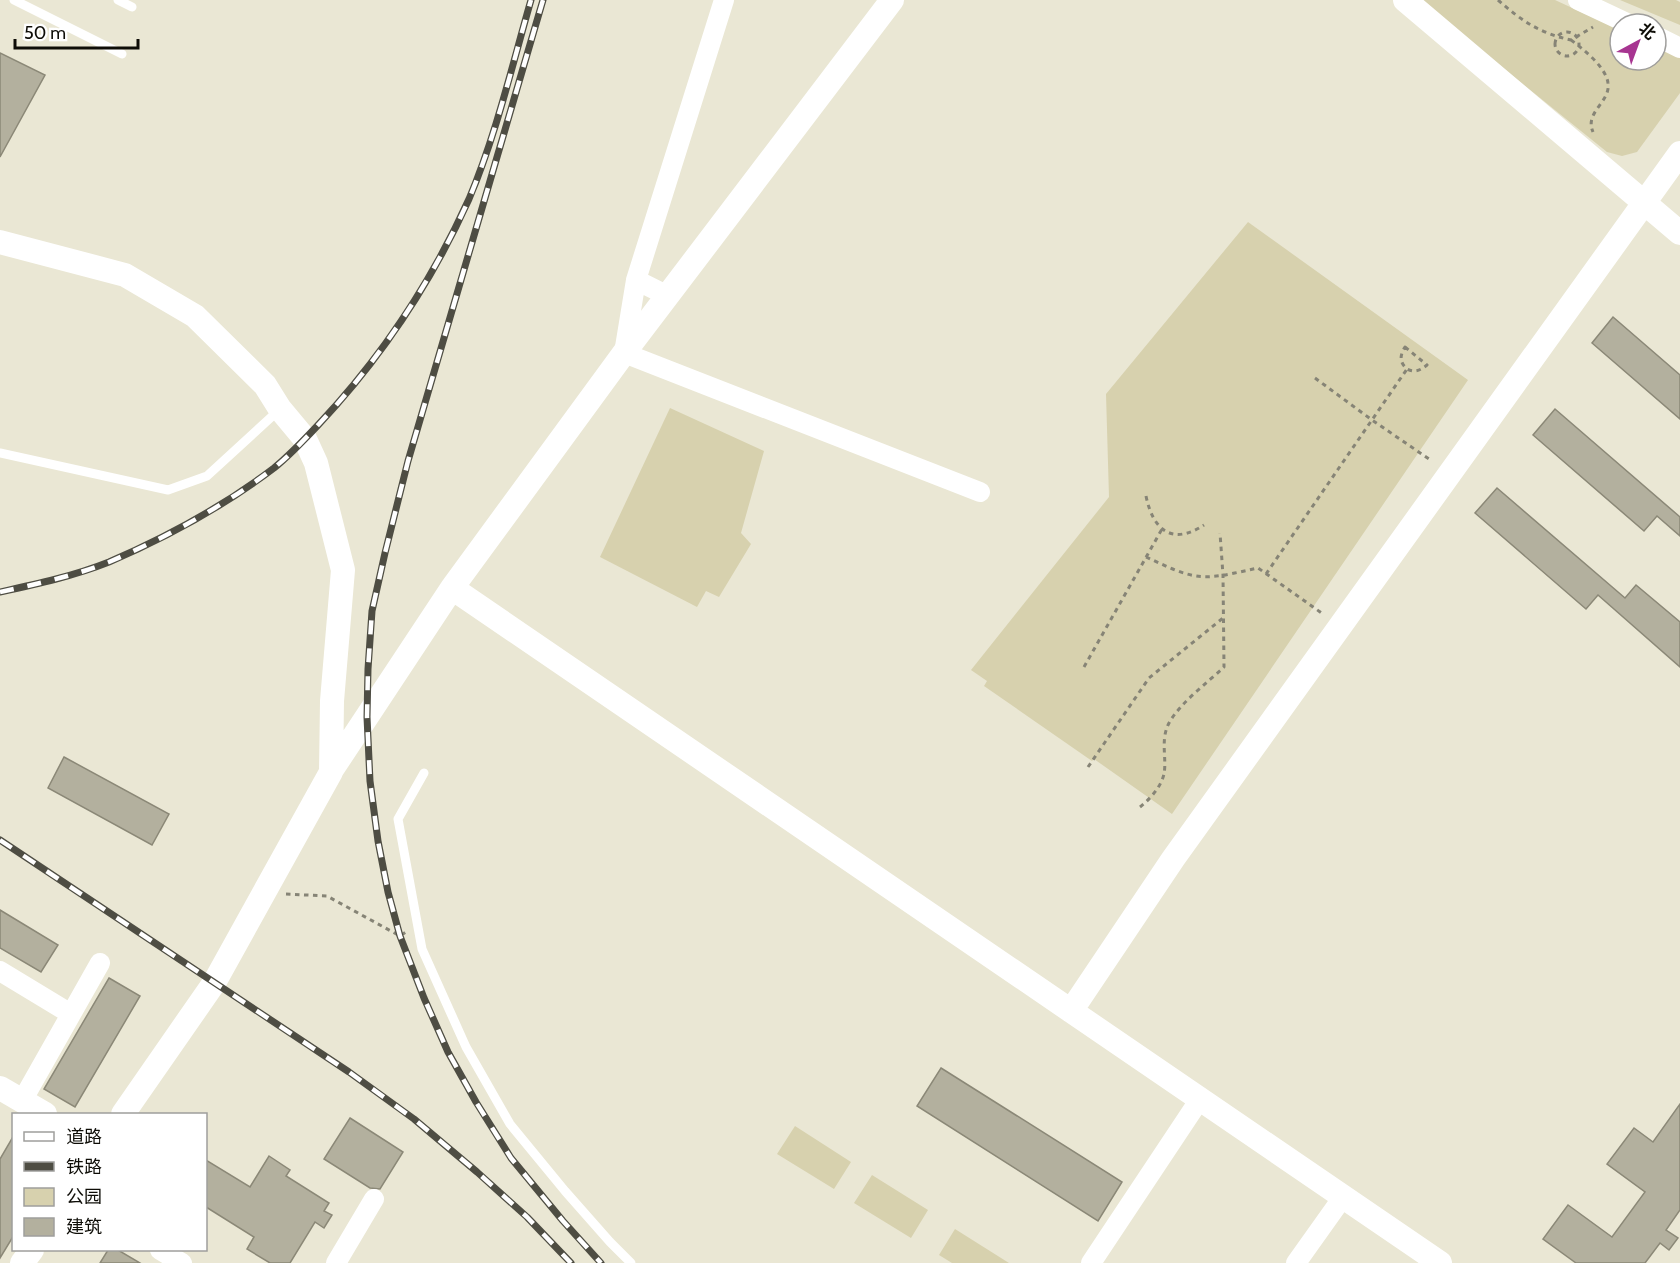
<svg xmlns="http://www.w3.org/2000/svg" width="1680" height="1263" font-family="Cabin,'Noto Sans SC',sans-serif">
	<rect width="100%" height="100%" fill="#eae7d4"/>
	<!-- green -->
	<path fill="#d7d1ae" d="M1419,0H1555L1620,30V60H1656V46L1680,57V93L1637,152L1622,156L1607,152Z
		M1620,0H1676L1680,2V25Z
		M1248,222L1468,380L1172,814L1094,759L1092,761L984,686L987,681L971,670L1109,497L1106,394Z
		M670,408L764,451L741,533L751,544L719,597L706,591L697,607L600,557Z
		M795,1126L851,1162L834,1189L777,1154Z
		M872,1175L928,1210L911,1238L854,1203Z
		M955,1229L1009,1263H952L939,1255Z"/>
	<!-- building -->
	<path fill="#b3b09e" stroke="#8b8877" stroke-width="1.5" d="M0,53L45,75L0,157Z
		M1613,317L1680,375V419L1592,343Z
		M1555,409L1680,517V536L1657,516L1644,531L1533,435Z
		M1497,488L1625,598L1636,585L1680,622V667L1598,595L1586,609L1475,513Z
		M64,757L169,814L152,845L48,788Z
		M0,910L58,945L41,972L0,948Z
		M109,978L140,996L75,1107L44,1089Z
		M941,1068L1122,1182L1098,1221L917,1106Z
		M1680,1104V1210L1666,1230L1678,1238L1669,1250L1660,1243L1645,1263H1576L1543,1239L1568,1205L1612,1237L1645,1192L1607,1164L1634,1128L1653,1142Z
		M350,1118L403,1152L380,1189L370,1188L324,1159Z
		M14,1135V1235L0,1258V1159Z
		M269,1156L290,1170L286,1176L329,1203L324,1211L332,1215L324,1228L315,1222L290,1263H270L247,1249L254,1237L206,1207V1160L250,1187Z
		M108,1250H118L140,1263H100Z"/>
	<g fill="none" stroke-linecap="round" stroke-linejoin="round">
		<!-- path -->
		<path stroke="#868476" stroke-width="3" stroke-dasharray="4.5 4.5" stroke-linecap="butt" d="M1498,0C1522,21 1539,33 1571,40L1593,27
			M1555 44a12 12 0 1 1 24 0a12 12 0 1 1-24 0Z
			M1571,40C1583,49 1606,67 1608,83C1611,102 1584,112 1593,132
			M1405,347L1427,365C1421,370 1415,373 1407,369C1399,362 1400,355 1405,347Z
			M1315,378L1372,420L1429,459
			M1146,496C1153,530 1172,546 1204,525
			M1146,557C1162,564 1178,573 1196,576C1215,579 1238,572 1258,568L1323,614
			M1266,574L1407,369
			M1084,667L1162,529
			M1088,767L1149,678L1223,618
			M1140,807C1150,799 1161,787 1164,774C1167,758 1160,740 1169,723C1180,703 1207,683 1224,667L1223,575L1220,533
			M286,894L327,896L400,936L406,932"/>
		<!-- service -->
		<path stroke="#fff" stroke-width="9" d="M14,0L122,54
			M118,0L132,7
			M0,453L168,490L207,476L279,410
			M424,773L398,819L422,949L466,1047L510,1124L565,1191L610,1242L631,1263"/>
		<!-- minor -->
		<path stroke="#fff" stroke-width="20" d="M724,0L636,280L624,353L980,492
			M1578,0L1629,24
			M1656,36L1680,48
			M636,280L668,296
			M0,971L71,1014
			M22,1101L100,963
			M160,1250L182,1263
			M336,1263L374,1199
			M1091,1263L1200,1099
			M1296,1263L1343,1197"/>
		<!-- tertiary -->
		<path stroke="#fff" stroke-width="24" d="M1405,0L1680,233
			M0,242L125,275L195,316L265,385L280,409L305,439L316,463L343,570L332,701L331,772L214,983L123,1114
			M452,588L1440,1263
			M331,771L452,588L624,353L892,0
			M1071,1011L1173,859L1680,153
			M0,1088L45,1114
			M22,1263L32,1250"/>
		<!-- rail casing -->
		<g stroke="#4e4d43" stroke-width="7">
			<path id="rail" d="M543,0L408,461L385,553L372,611L368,669L367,717L370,781L378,841L388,892L400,936L424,998L448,1052L476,1102L511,1158L563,1221L601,1263
				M0,592C37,584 74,576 109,562C167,537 224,506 274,468C290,455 305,439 319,424C381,358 432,281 469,199C496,135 512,66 531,0
				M0,840L349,1072L414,1119L477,1172L527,1217L571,1263"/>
		</g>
		<!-- rail -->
		<use href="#rail" stroke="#fff" stroke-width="4.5" stroke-dasharray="14" stroke-linecap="butt"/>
	</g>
	<!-- legend -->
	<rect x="12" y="1113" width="195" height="138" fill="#ffffff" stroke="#9f9e9c" stroke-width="1.5"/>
	<rect x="24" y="1132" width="30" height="9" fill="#ffffff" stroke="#9f9e9c" stroke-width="1.5"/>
	<text x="66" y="1143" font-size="18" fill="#0e0d07">道路</text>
	<rect x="24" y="1162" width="30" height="9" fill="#4e4d43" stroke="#9f9e9c" stroke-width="1.5"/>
	<text x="66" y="1173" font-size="18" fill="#0e0d07">铁路</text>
	<rect x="24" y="1188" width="30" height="18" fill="#d7d1ae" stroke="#9f9e9c" stroke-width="1.5"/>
	<text x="66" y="1203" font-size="18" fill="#0e0d07">公园</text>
	<rect x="24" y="1218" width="30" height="18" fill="#b3b09e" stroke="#9f9e9c" stroke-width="1.5"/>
	<text x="66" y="1233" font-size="18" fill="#0e0d07">建筑</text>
	<!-- north arrow -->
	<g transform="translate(1638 42) rotate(41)"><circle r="28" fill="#ffffff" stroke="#9f9e9c" stroke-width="1.5"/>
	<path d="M0-4.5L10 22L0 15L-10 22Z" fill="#a73591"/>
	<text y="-9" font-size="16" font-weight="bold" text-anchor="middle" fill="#0e0d07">北</text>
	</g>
	<!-- scale -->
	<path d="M15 39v9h123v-9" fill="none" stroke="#0e0d07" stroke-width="3"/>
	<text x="24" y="39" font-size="18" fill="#0e0d07" stroke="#ffffff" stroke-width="4.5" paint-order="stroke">50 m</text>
</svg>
